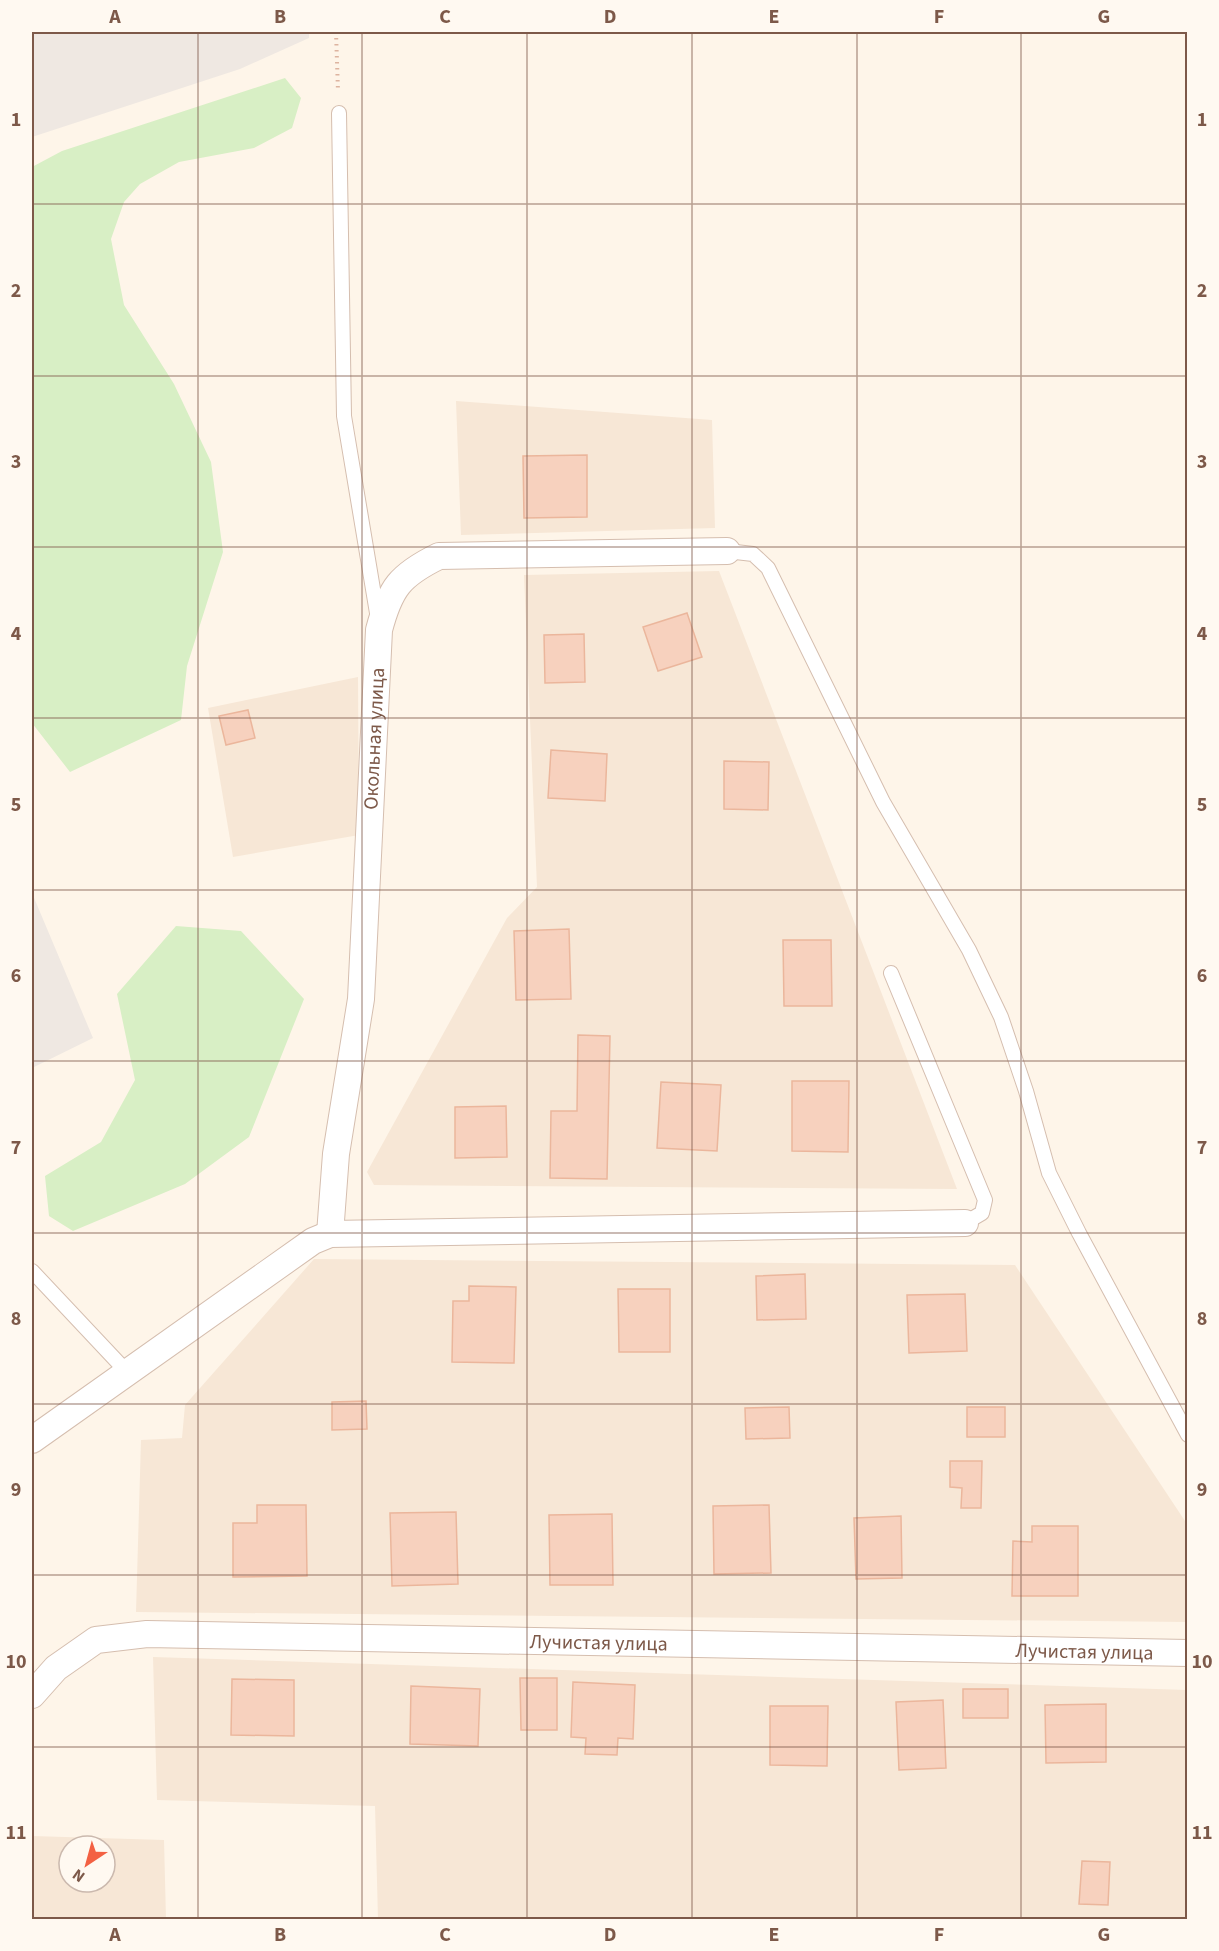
<svg xmlns="http://www.w3.org/2000/svg" width="1219" height="1951" font-family="'Source Sans 3',sans-serif">
	<rect width="100%" height="100%" fill="#fef5e9"/>
	<!-- residential -->
	<path fill="#f7e7d6" fill-rule="evenodd" d="M456,401L712,420L715,528L461,535Z
		M719,571L957,1189L374,1185L367,1172L507,918L537,887L524,575Z
		M358,677L359,835L233,857L208,708Z
		M314,1259L1015,1265L1187,1524V1622L136,1612L141,1440L182,1438L185,1405Z
		M153,1657L1187,1690V1919H378L375,1806L157,1800Z
		M32,1836L164,1840L166,1919H32ZM69,1846H105V1882H69Z"/>
	<!-- industrial -->
	<path fill="#efe8e2" d="M32,32H309V38L240,69L32,137Z
		M32,893L93,1038L32,1068Z"/>
	<!-- green -->
	<path fill="#d8efc5" d="M285,78L301,98L292,128L254,148L179,162L140,184L124,202L111,239L124,305L174,384L211,462L223,552L187,666L181,720L70,772L32,723V167L62,151Z
		M176,926L241,931L304,999L249,1137L185,1184L73,1231L49,1216L45,1176L101,1142L135,1080L117,994Z"/>
	<!-- building -->
	<path fill="#f7d1be" stroke="#ebb69c" stroke-width="1.5" d="M587,455V517L524,518L523,456Z
		M687,613L702,657L658,671L643,627Z
		M584,634L585,682L545,683L544,635Z
		M248,710L255,738L226,745L219,716Z
		M551,750L607,754L605,801L548,798Z
		M724,761L769,762L768,810L724,809Z
		M569,929L571,999L516,1000L514,931Z
		M783,940H831L832,1006H784Z
		M578,1035L610,1036L607,1179L550,1178L551,1111H577Z
		M792,1081H849L848,1152L792,1151Z
		M661,1082L721,1085L717,1151L657,1148Z
		M506,1106L507,1157L455,1158V1107Z
		M805,1274L806,1319L757,1320L756,1276Z
		M469,1286L516,1287L514,1363L452,1362L453,1301H469Z
		M618,1289H670V1352H619Z
		M965,1294L967,1351L909,1353L907,1295Z
		M366,1401L367,1429L332,1430V1402Z
		M789,1407L790,1438L746,1439L745,1408Z
		M967,1407H1005V1437H967Z
		M950,1461H982L981,1508H961L962,1488L950,1487Z
		M257,1505H306L307,1576L233,1577V1523H257Z
		M769,1505L771,1573L714,1574L713,1506Z
		M456,1512L458,1584L392,1586L390,1513Z
		M612,1514L613,1585H550L549,1515Z
		M901,1516L902,1578L856,1579L854,1518Z
		M1032,1526H1078V1596H1012L1013,1541L1032,1542Z
		M520,1678H557V1730H521Z
		M232,1679L294,1680V1736L231,1735Z
		M573,1682L635,1685L633,1739L618,1738L617,1755L585,1754L586,1738L571,1737Z
		M411,1686L480,1689L478,1746L410,1744Z
		M963,1689H1008V1718H963Z
		M943,1700L946,1768L899,1770L896,1702Z
		M1106,1704V1762L1046,1763L1045,1705Z
		M770,1706H828L827,1766L770,1765Z
		M1082,1861L1110,1862L1108,1905L1079,1904Z"/>
	<g fill="none" stroke-linecap="round" stroke-linejoin="round">
		<!-- lane casing -->
		<g stroke="#d5beaf" stroke-width="16">
			<path id="lane" d="M339,113L344,416L378,619
				M727,551L753,554L768,568L883,802L969,950L1001,1017L1026,1091L1049,1173L1079,1233L1188,1435
				M891,973L985,1200L982,1213L965,1223
				M32,1271L127,1372"/>
		</g>
		<!-- street casing -->
		<g stroke="#d5beaf" stroke-width="28">
			<g id="street">
				<path id="s1" d="M330,1234L336,1154L361,999L379,630C390,588 400,575 439,556L727,551"/>
				<path d="M32,1440L313,1241L330,1234L965,1223"/>
				<path id="s2" d="M32,1695L56,1668L96,1640L147,1634L1188,1653"/>
			</g>
		</g>
		<!-- path -->
		<path stroke="#ddb4a0" stroke-width="4" stroke-dasharray="1.5 4.5" stroke-linecap="butt" d="M336,32L338,91"/>
		<!-- lane -->
		<use href="#lane" stroke="#fff" stroke-width="14"/>
		<!-- street -->
		<use href="#street" stroke="#fff" stroke-width="26"/>
	</g>
	<!-- grid -->
	<path fill="none" stroke="#7d5949" stroke-width="1.5" stroke-opacity="0.55" d="M198,32V1920M362,32V1920M527,32V1920M692,32V1920M857,32V1920M1021,32V1920M32,204H1188M32,376H1188M32,547H1188M32,718H1188M32,890H1188M32,1061H1188M32,1233H1188M32,1404H1188M32,1575H1188M32,1747H1188"/>
	<g text-anchor="middle" stroke-width="4.5" stroke-linejoin="round" paint-order="stroke">
		<!-- street labels -->
		<g font-size="20" fill="#7d5949" stroke="#fff9f1">
			<text dy="7" stroke="none"><textPath href="#s1" startOffset="498">Окольная улица</textPath></text>
			<text dy="7" stroke="none"><textPath href="#s2" startOffset="588">Лучистая улица</textPath></text>
			<text dy="7" stroke="none"><textPath href="#s2" startOffset="1074">Лучистая улица</textPath></text>
		</g>
	</g>
	<!-- border -->
	<rect width="1219" height="1951" fill="none" stroke="#fff9f1" stroke-width="66"/>
	<!-- north arrow -->
	<g transform="translate(87 1864) rotate(216)"><circle r="28" fill="#fff9f1" stroke="#cbb9ae" stroke-width="1.5"/>
	<path d="M0-4.5L10 22L0 15L-10 22Z" fill="#f36143"/>
	<text y="-9" font-size="16" font-weight="bold" text-anchor="middle" fill="#7d5949">N</text>
	</g>
	<rect x="33" y="33" width="1153" height="1885" fill="none" stroke="#7d5949" stroke-width="2"/>
	<g font-size="20" text-anchor="middle" font-weight="bold" fill="#7d5949">
		<text x="115" y="23">A</text>
		<text x="280" y="23">B</text>
		<text x="445" y="23">C</text>
		<text x="610" y="23">D</text>
		<text x="774" y="23">E</text>
		<text x="939" y="23">F</text>
		<text x="1104" y="23">G</text>
		<text x="16" y="126">1</text>
		<text x="1202" y="126">1</text>
		<text x="16" y="297">2</text>
		<text x="1202" y="297">2</text>
		<text x="16" y="468">3</text>
		<text x="1202" y="468">3</text>
		<text x="16" y="640">4</text>
		<text x="1202" y="640">4</text>
		<text x="16" y="811">5</text>
		<text x="1202" y="811">5</text>
		<text x="16" y="982">6</text>
		<text x="1202" y="982">6</text>
		<text x="16" y="1154">7</text>
		<text x="1202" y="1154">7</text>
		<text x="16" y="1325">8</text>
		<text x="1202" y="1325">8</text>
		<text x="16" y="1496">9</text>
		<text x="1202" y="1496">9</text>
		<text x="16" y="1668">10</text>
		<text x="1202" y="1668">10</text>
		<text x="16" y="1839">11</text>
		<text x="1202" y="1839">11</text>
		<text x="115" y="1941">A</text>
		<text x="280" y="1941">B</text>
		<text x="445" y="1941">C</text>
		<text x="610" y="1941">D</text>
		<text x="774" y="1941">E</text>
		<text x="939" y="1941">F</text>
		<text x="1104" y="1941">G</text>
	</g>
</svg>
